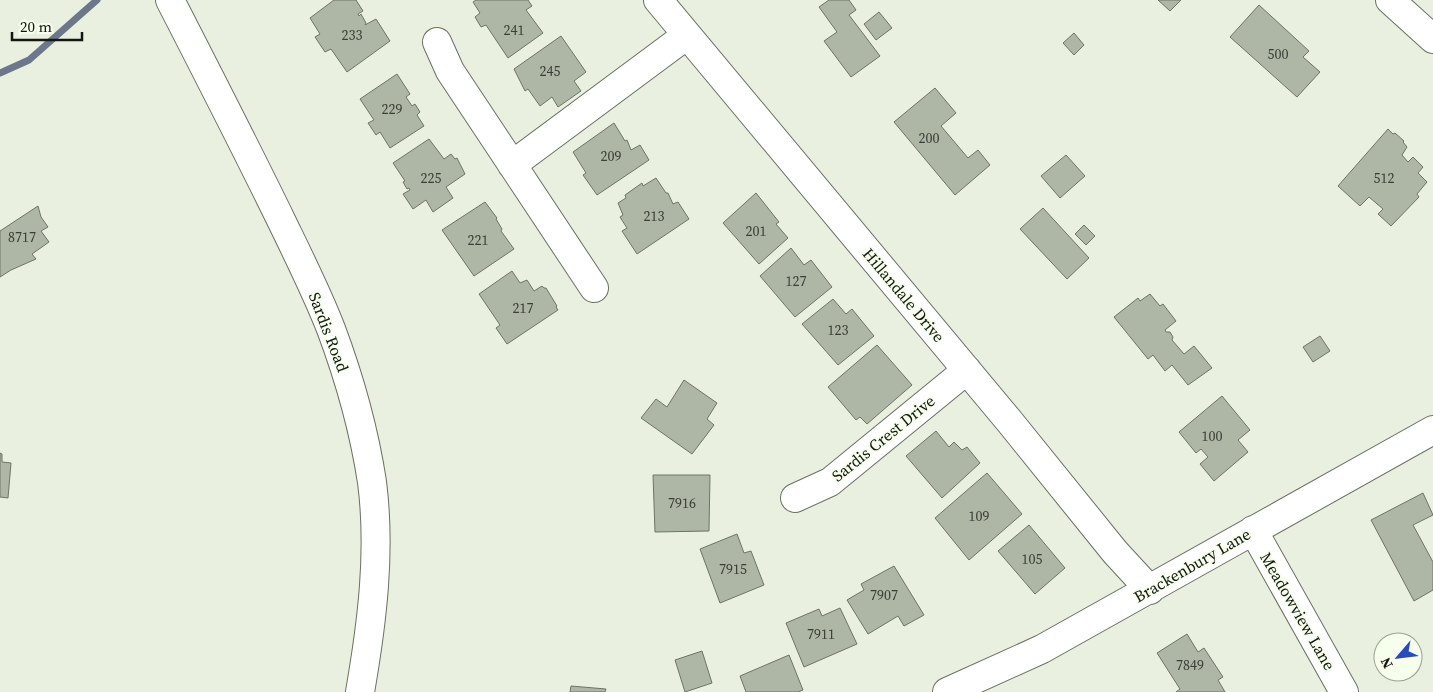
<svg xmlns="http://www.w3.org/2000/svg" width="1433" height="692" font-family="'Source Serif 4',serif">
	<rect width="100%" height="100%" fill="#e9f0df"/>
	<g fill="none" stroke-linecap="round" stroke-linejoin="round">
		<!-- stream -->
		<path stroke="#6c778c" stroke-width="7" d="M0,73L29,60L97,0"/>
	</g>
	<!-- building -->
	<path fill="#aeb6a5" stroke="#6e7465" d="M334,0H356L363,11L358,14L359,16L361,14L366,23L365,25L376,19L390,41L347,72L331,49L325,52L315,37L320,34L310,18Z
		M476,0H528L532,6L526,10L543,33L508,58L486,25L481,27L475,17L480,13L473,2Z
		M829,0H849L856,10L849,15L880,56L851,77L824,41L837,32L819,7Z
		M1158,0H1181L1170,11Z
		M1259,5L1309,51L1303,57L1320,72L1297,97L1230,37Z
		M879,12L892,28L876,40L864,24Z
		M1074,33L1084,45L1074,55L1063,43Z
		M561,36L586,72L574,81L581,91L558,107L552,97L540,106L528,89L525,91L514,69Z
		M397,74L410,94L406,97L412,106L415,104L420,112L417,115L424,126L390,148L380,132L376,135L368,123L374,120L360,99Z
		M935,88L956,113L941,126L968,158L978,150L990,165L955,195L894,122Z
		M614,123L625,141L627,140L631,150L640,145L649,160L597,195L583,175L586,173L573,152Z
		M1388,129L1393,134L1395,133L1404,141L1403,142L1407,147L1402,155L1408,162L1413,157L1423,167L1418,173L1427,182L1417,194L1419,197L1391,226L1378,214L1383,209L1369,197L1360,206L1338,186Z
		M429,139L444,159L451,154L455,159L457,158L465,174L446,187L453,198L433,212L426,200L413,209L403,194L410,190L409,188L407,189L403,182L405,181L393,163Z
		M1066,155L1085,176L1060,198L1041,176Z
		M656,178L666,193H668L673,204L678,202L689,219L637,254L622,231L627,228L620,217L623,215L618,203L626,198L625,195L642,183L643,186Z
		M756,193L779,222L776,224L788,238L759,264L723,223Z
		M485,202L497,218L496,219L502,229L501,231L514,249L474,276L442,230Z
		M38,206L41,217L48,227L41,231L49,242L32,254L36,259L11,270L0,277V231Z
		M1043,208L1089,258L1067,279L1020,229Z
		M1084,225L1095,236L1086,245L1075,234Z
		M791,248L804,265L811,260L832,287L795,317L760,276Z
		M512,271L520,283L527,280L534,291L542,286L544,288H546L557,306L556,307L558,310L507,344L496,328L500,325L479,294Z
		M1150,294L1160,306L1163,304L1176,321L1165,330L1166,332H1170L1173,337L1172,340L1184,354L1194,346L1212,368L1188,385L1172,365L1165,371L1153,355L1148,359L1114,317L1138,298L1140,301Z
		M833,299L846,314L852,309L874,336L838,365L802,324Z
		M1320,336L1330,351L1313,362L1303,347Z
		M877,345L912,385L867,424L860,417L856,420L828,387Z
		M684,380L717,403L707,419L714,425L692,454L641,418L656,399L667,407Z
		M1222,396L1250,430L1238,440L1248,452L1214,481L1200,464L1208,457L1201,449L1196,453L1179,432Z
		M936,431L949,447L954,442L962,450L967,447L980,463L942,498L906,456Z
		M0,453L2,454V462L11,463L8,498L0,497Z
		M987,473L1022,514L969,560L935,518Z
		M653,475H710L709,531L655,532Z
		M1423,493L1433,515L1413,525L1433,562V590L1414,601L1371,520Z
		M1029,525L1065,568L1035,594L998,551Z
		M737,534L744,553L751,551L764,585L720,603L700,549Z
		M894,566L924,615L904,626L898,616L868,634L847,600L864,590L861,584Z
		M840,608L857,644L804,667L786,623L819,609L822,616Z
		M1187,634L1198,652L1204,648L1223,677L1218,680L1225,692H1176L1180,689L1157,653Z
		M702,651L712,683L685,692L675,660Z
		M789,655L803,690L798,692H746L740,676Z
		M571,686L606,689L605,692H570Z"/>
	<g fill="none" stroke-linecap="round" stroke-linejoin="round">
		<!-- minor casing -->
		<g stroke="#697061" stroke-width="30">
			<path id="minor" d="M658,0L1010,422L1115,552L1150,590
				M1390,0L1433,39
				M437,42L450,71L594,288
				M512,165L687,35
				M795,498L830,482L967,370
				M1253,530L1344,692
				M947,692L1042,649L1433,430"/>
		</g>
		<!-- major casing -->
		<g stroke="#697061" stroke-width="30">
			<path id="major" d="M170,0C208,74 246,148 282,222C299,257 317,293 331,329C349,377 364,430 372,482C381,552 372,623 360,692"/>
		</g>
		<!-- minor -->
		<use href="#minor" stroke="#fff" stroke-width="28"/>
		<!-- major -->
		<use href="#major" stroke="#fff" stroke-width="28"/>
	</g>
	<g text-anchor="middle" stroke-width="4" stroke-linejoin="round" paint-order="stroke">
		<!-- number labels -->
		<g font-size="14" fill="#3a3e36">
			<text x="514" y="35">241</text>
			<text x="352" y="40">233</text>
			<text x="1278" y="59">500</text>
			<text x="550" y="76">245</text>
			<text x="392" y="114">229</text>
			<text x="929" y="143">200</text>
			<text x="611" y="161">209</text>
			<text x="431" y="183">225</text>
			<text x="1384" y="183">512</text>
			<text x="654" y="221">213</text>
			<text x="756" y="236">201</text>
			<text x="22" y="242">8717</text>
			<text x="478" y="245">221</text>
			<text x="796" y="286">127</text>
			<text x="523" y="313">217</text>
			<text x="838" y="335">123</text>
			<text x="1212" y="441">100</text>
			<text x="682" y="508">7916</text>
			<text x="979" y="521">109</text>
			<text x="1032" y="564">105</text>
			<text x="733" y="574">7915</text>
			<text x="884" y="600">7907</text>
			<text x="821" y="639">7911</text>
			<text x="1190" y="670">7849</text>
		</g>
		<!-- street labels -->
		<g font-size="16" fill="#141611" stroke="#f6feec">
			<text transform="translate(904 295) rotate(50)" y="6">Hillandale Drive</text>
			<text transform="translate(329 332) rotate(69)" y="6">Sardis Road</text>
			<text transform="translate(883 438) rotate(-39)" y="6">Sardis Crest Drive</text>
			<text transform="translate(1192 565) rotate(-30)" y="6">Brackenbury Lane</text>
			<text transform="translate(1298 611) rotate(60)" y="6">Meadowview Lane</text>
		</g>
	</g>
	<!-- north arrow -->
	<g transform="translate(1398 657) rotate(242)"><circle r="24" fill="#f6feec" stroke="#9ca194"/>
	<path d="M0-4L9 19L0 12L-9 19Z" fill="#294aba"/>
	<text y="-8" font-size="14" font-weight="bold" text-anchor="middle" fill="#141611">N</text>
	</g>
	<!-- scale -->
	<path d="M12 32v8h70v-8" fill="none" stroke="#141611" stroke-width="2.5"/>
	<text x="20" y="32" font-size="15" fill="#141611" stroke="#f6feec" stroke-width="4" paint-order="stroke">20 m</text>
</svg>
